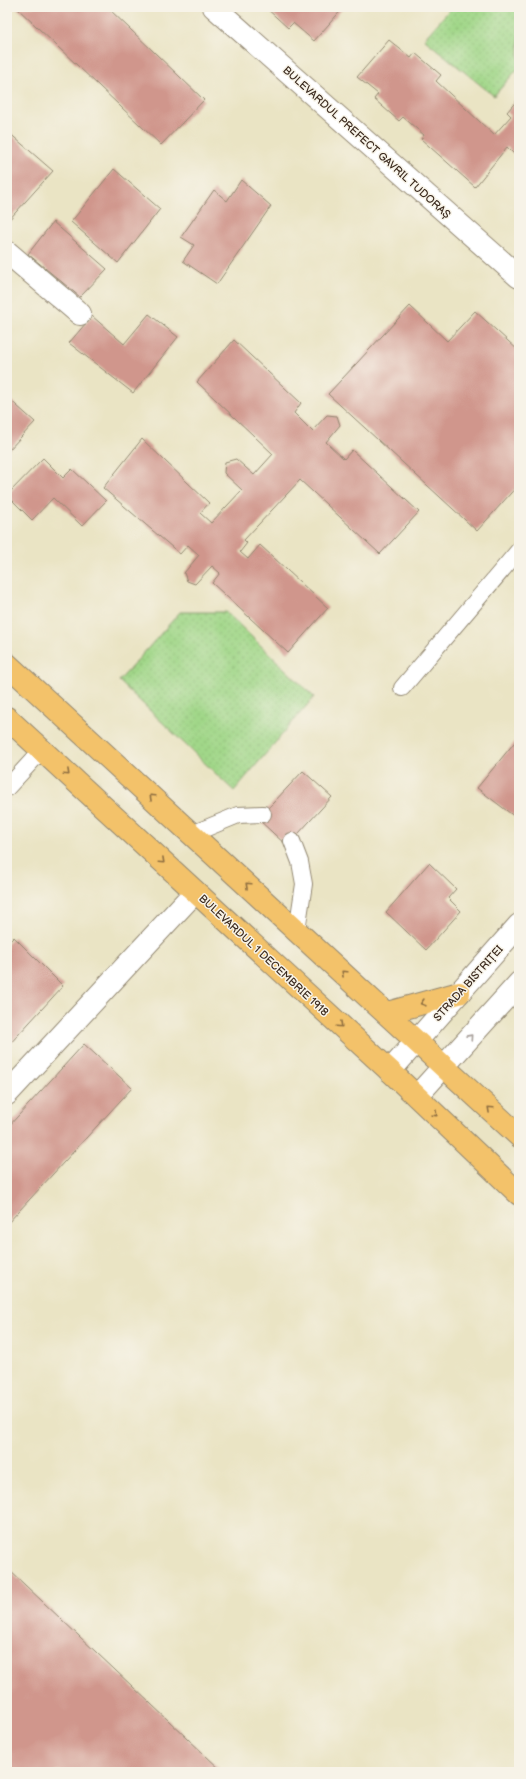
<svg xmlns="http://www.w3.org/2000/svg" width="526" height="1779" font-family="'Balsamiq Sans',sans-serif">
	<defs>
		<pattern id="park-dots" width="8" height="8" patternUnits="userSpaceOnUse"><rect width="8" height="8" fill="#a1d789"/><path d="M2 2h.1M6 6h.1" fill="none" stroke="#8cb976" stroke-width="1.8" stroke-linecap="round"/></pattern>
	</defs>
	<rect width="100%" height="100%" fill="#f7f3e8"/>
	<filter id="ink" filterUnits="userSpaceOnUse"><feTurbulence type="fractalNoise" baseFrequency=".025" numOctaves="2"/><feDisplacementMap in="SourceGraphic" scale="8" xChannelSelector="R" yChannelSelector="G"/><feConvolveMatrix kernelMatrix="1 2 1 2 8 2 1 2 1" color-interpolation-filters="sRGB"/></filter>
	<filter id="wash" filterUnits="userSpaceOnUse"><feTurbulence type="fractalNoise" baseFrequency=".012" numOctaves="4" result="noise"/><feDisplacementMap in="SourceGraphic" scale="16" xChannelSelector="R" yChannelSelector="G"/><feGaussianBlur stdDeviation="0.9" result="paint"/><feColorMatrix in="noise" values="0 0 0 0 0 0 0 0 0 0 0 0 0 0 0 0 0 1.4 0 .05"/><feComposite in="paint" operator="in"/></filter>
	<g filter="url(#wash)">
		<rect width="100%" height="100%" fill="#eae4c4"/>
		<!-- park -->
		<path fill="url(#park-dots)" stroke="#6e8054" d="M452,7H519V67L494,96L424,39Z
			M180,612H226L314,697L234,791L119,681Z"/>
		<g id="blocks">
			<!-- building -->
			<path fill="#d0968c" d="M16,7H107L204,100L161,145Z
				M265,7H344L314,41L293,23L288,28Z
				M389,40L411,58L415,53L441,75L436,81L494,135L511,116L507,112L519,98V159L507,147L475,187L421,139L424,135L403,117L399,121L374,99L378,94L357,77Z
				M7,131L53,171L7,222Z
				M114,169L160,209L118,263L71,222Z
				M241,180L271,206L217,284L183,261L194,245L181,237L214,190L227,201Z
				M53,222L107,269L80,297L28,254Z
				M410,306L447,341L475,311L519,351V400L516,404L519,407V484L477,531L328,394Z
				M149,314L178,337L133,393L69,343L92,316L124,344Z
				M234,340L301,403L294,413L312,431L327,415L337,416L340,425L326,442L344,459L352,450L419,512L380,554L300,480L244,540L247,543L240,552L248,559L260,545L328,608L288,653L212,583L220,573L212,566L195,584L187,581L184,573L199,555L188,545L180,554L103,488L142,439L209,503L200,513L211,523L242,490L224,473L225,462L236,459L254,475L273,454L197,382Z
				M7,397L35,422L7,452Z
				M43,458L63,478L72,469L106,501L82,526L53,498L32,520L7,495Z
				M519,737V820L477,788Z
				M303,771L332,797L287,846L258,819Z
				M429,863L456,889L448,898L461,911L426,950L386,912Z
				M14,937L63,986L7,1047V944Z
				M84,1044L132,1088L7,1224V1128Z
				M7,1568L223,1772H7Z"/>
		</g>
	</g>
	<g filter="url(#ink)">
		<use href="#blocks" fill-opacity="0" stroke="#928771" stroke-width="1"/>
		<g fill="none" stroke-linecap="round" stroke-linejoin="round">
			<!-- service casing -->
			<g stroke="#928771" stroke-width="18">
				<path id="service" d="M402,688L519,550
					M7,788L42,750
					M192,834L238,815L263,814
					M292,841L300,862L304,884L297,930"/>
			</g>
			<!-- minor casing -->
			<g stroke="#928771" stroke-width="24">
				<path id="minor" d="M214,7L519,277
					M7,252L80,314
					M390,1071L519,925
					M7,1094L195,892
					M417,1096L519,983"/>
			</g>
			<!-- primary casing -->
			<g stroke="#928771" stroke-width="24">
				<path id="primary" d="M7,664L519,1136
					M7,718L390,1071L519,1194
					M387,1013L459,993"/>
			</g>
			<!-- service -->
			<use href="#service" stroke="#fff" stroke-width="16"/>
			<!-- minor -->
			<use href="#minor" stroke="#fff" stroke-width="22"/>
			<!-- primary -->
			<use href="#primary" stroke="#f3c26a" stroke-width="22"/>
		</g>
		<!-- one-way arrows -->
		<defs><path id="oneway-chevron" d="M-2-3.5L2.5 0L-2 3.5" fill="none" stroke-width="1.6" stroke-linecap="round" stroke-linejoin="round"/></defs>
		<g stroke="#8e6e40">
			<use href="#oneway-chevron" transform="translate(67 773) rotate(43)"/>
			<use href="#oneway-chevron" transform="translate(152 797) rotate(-137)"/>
			<use href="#oneway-chevron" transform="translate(162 861) rotate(43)"/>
			<use href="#oneway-chevron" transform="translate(248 885) rotate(-137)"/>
			<use href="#oneway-chevron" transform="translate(344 973) rotate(-137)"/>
			<use href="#oneway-chevron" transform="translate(423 1003) rotate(164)"/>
			<use href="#oneway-chevron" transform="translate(340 1025) rotate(43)"/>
			<use href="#oneway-chevron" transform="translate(490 1109) rotate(-137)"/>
			<use href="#oneway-chevron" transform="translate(435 1114) rotate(44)"/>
		</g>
		<use stroke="#a79f9a" href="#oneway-chevron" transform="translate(470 1037) rotate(-48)"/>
	</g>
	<g text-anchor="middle" stroke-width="3" stroke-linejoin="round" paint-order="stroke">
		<!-- street labels -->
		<g font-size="11" fill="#3b2a1e" stroke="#f7f3e8">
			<text transform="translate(367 142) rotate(42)" y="4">BULEVARDUL PREFECT GAVRIL TUDORAȘ</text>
			<text transform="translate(264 955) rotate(43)" y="4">BULEVARDUL 1 DECEMBRIE 1918</text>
			<text transform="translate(468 983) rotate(-48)" y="4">STRADA BISTRIȚEI</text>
		</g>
	</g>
	<!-- margin -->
	<rect width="526" height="1779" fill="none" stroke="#f7f3e8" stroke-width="24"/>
</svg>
